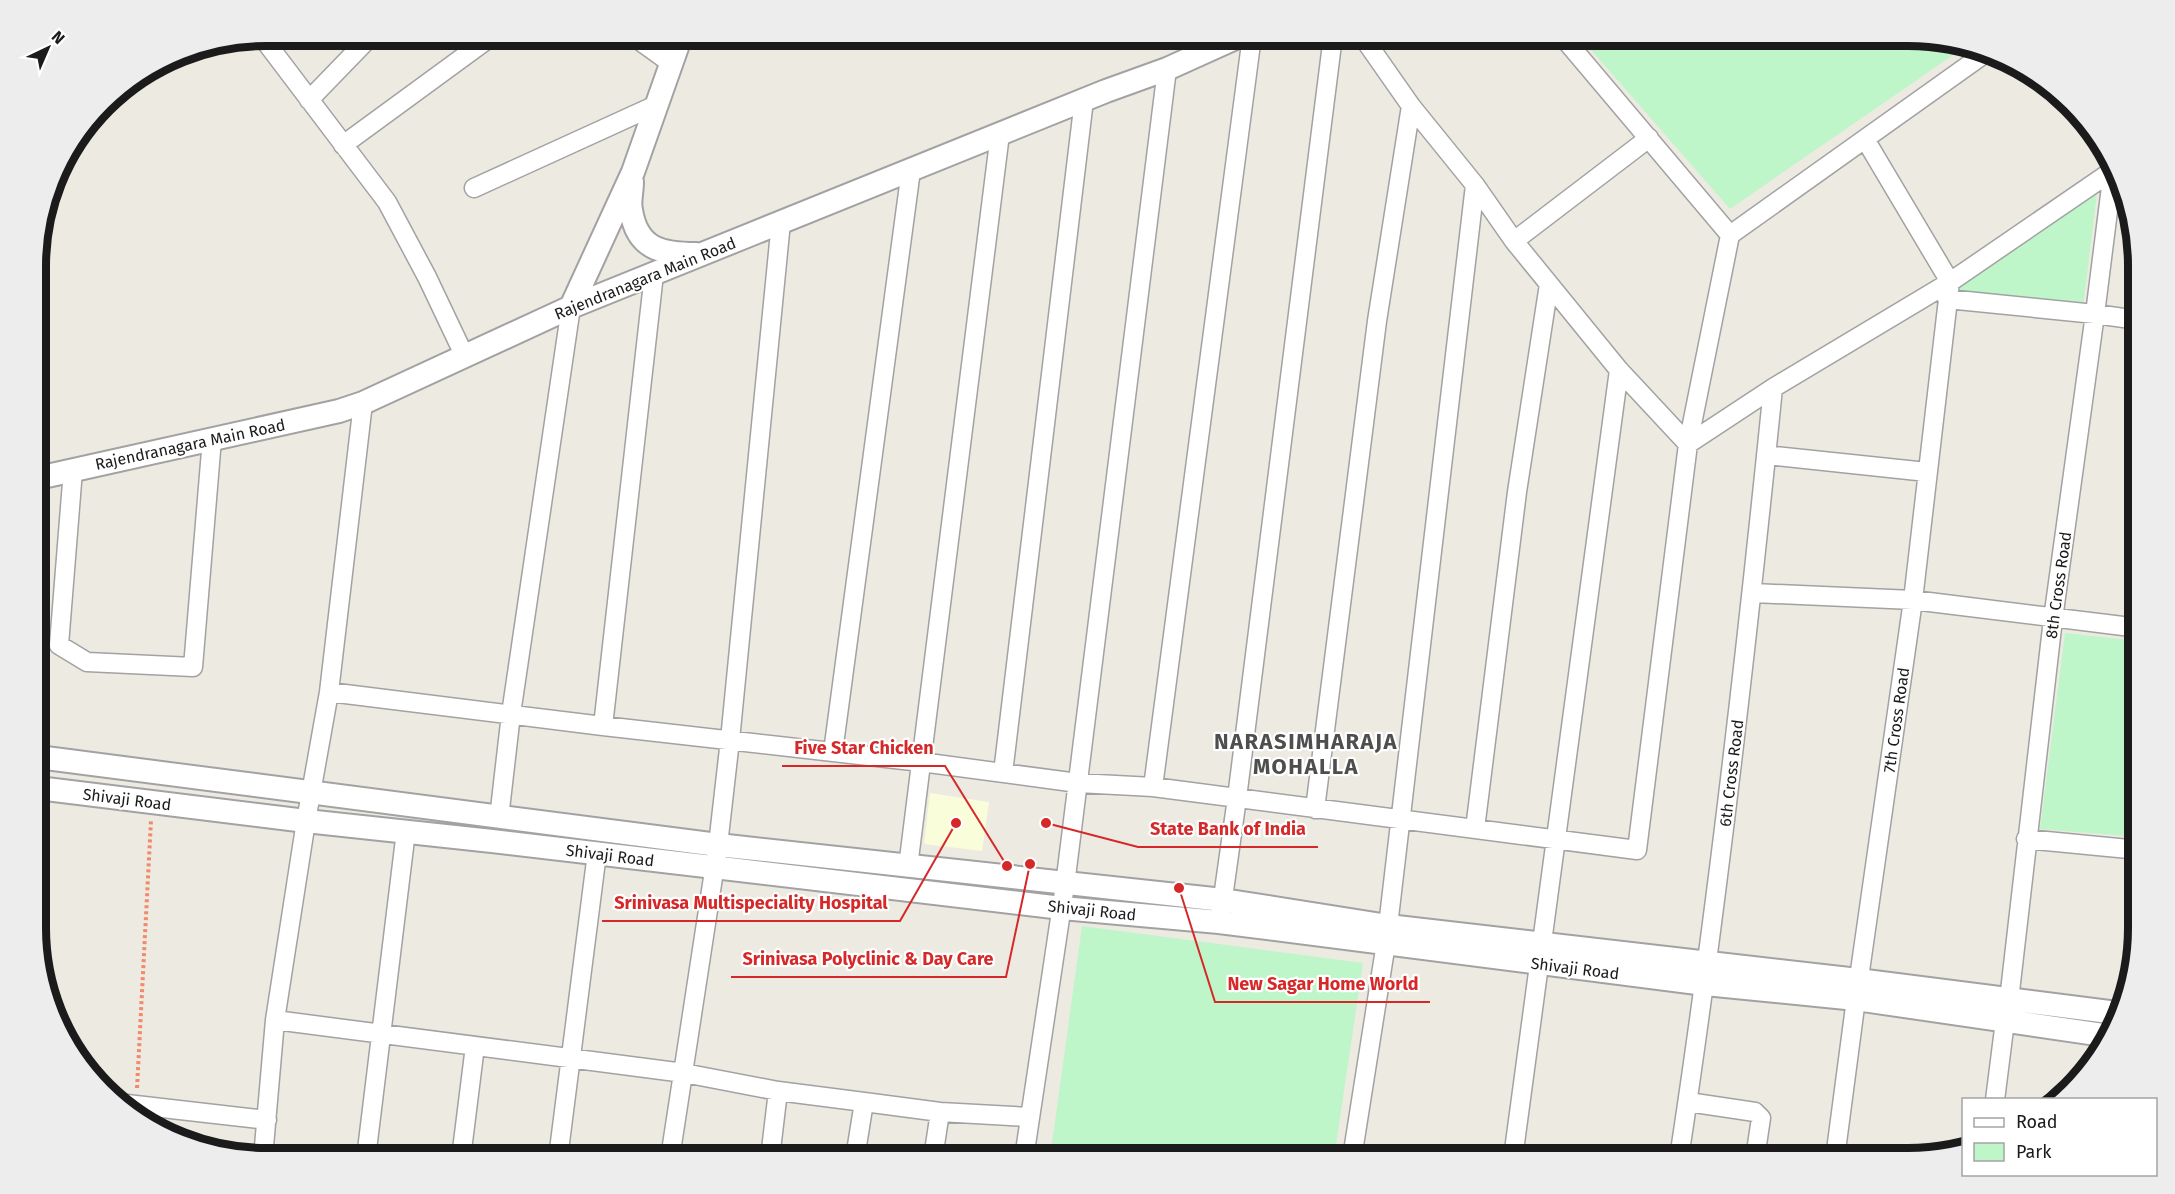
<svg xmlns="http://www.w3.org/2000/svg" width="2175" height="1194" font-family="'Fira Sans',sans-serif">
	<rect width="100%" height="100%" fill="#eceae1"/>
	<!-- education -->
	<path fill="#f9fdd9" d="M930,793L989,802L982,851L924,844Z"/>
	<!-- park -->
	<path fill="#bef6c9" d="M1579,36H1909L1969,44L1730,209Z
		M2097,193L2083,307L1955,290Z
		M2065,633L2139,641V837L2040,829Z
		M1082,926L1363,963L1334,1158H1050Z"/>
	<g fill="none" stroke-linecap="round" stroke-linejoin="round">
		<!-- minor casing -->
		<g stroke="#a2a2a2" stroke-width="21">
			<path id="minor" d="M633,36L672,64
				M1362,36L1411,106L1475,185L1514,241L1619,370L1513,1158
				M1562,36L1730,235L1987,52
				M262,37L387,202L427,277L465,357
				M309,100L371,36
				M1865,139L1950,282
				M343,145L492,36
				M474,188L656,105
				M1514,241L1649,138
				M1947,299L2095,314L2138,320
				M1619,370L1688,444L1773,388L1950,282L2115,169
				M1766,455L1927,472
				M73,470L59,645L87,662L193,667L212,439
				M1753,593L1913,600L2139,628
				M329,692L603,726L921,762L1078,783L1153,787L1637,850L1688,444L1730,235
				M603,726L654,274
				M833,752L911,170
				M1003,773L1084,100
				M1153,787L1252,36
				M1315,809L1377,321L1411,106
				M499,818L511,714L571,307
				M1475,829L1517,492L1549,284
				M2026,839L2139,850
				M908,867L1000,134
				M1221,912L1237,798L1333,36
				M2009,1000L2053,619L2095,314L2113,171
				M275,1020L684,1073L778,1091L864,1102L940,1112L1029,1117
				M1995,1100L2005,1021
				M1688,1102L1755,1112L1761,1118L1755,1158
				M127,1104L267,1120
				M263,1158L275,1020L306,821L329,692L363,403
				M366,1158L406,831
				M461,1158L475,1046
				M558,1158L597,853
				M670,1158L718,845L730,740L781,222
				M770,1158L778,1091
				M855,1158L864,1102
				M933,1158L940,1112
				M1024,1158L1065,885L1167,69
				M1352,1158L1386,943L1475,185
				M1679,1158C1718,902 1747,645 1773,388
				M1835,1158L1856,999L1913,600L1950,282"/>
		</g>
		<!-- tertiary casing -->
		<g stroke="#a2a2a2" stroke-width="26">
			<path id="tertiary" d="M632,182C632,191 629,202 631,210C637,250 663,254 696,254
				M571,307L633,172L681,36
				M38,478L339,411L363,403L571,307L1106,91L1167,69L1240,36
				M38,757L718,845L1223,900L1388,926L1858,980L2117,1013
				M38,788L306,821L492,841L1062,908L1219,922L1705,984L1856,999L2110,1036"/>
		</g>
		<!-- path -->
		<path stroke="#f3896b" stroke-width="4" stroke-dasharray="3 3" stroke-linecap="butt" d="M137,1088L151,820"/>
		<!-- minor -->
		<use href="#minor" stroke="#fff" stroke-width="18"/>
		<!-- tertiary -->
		<use href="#tertiary" stroke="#fff" stroke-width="22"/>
	</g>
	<g text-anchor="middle" stroke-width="4.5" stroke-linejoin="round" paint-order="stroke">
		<!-- street labels -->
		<g font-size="16" fill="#1b1b1b" stroke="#fff">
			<text transform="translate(645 278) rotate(-22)" y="6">Rajendranagara Main Road</text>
			<text transform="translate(190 444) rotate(-12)" y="6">Rajendranagara Main Road</text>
			<text transform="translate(2058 585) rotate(-82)" y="6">8th Cross Road</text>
			<text transform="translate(1896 720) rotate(-82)" y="6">7th Cross Road</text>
			<text transform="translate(1731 773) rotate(-83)" y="6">6th Cross Road</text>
			<text transform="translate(127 799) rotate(7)" y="6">Shivaji Road</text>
			<text transform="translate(610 855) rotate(7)" y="6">Shivaji Road</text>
			<text transform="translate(1092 910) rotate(6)" y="6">Shivaji Road</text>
			<text transform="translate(1575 968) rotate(7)" y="6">Shivaji Road</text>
		</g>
		<!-- district labels -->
		<g font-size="22" font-weight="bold" letter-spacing="1.5" fill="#4e4e4e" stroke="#fff">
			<text x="1306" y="749">NARASIMHARAJA<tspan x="1306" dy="25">MOHALLA</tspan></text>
		</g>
	</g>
	<!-- crop -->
	<path d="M0 0H2175V1194H0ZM266 46H1908A220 220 0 0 1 2128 266V928A220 220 0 0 1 1908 1148H266A220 220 0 0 1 46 928V266A220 220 0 0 1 266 46Z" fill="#ededed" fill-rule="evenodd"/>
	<path fill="none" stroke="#1b1b1b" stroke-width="8" d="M266 46H1908A220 220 0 0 1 2128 266V928A220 220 0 0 1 1908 1148H266A220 220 0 0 1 46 928V266A220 220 0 0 1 266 46Z"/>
	<!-- callouts -->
	<path fill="none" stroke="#d62828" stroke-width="2" d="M1007 866L945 766H782M1046 823L1138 847H1318M956 823L900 921H602M1030 864L1006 977H731M1179 888L1215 1002H1430"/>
	<g fill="#d62828" stroke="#fff" stroke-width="2">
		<circle cx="1007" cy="866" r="6"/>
		<circle cx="1046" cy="823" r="6"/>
		<circle cx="956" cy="823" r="6"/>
		<circle cx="1030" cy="864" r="6"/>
		<circle cx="1179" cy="888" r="6"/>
	</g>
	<g font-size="18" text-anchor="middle" font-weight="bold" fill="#d62828" stroke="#fff" stroke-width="4.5" stroke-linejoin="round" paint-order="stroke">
		<text x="864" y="754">Five Star Chicken</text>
		<text x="1228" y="835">State Bank of India</text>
		<text x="751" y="909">Srinivasa Multispeciality Hospital</text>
		<text x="868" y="965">Srinivasa Polyclinic &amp; Day Care</text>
		<text x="1323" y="990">New Sagar Home World</text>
	</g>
	<!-- legend -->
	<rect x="1962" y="1098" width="195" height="78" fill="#ffffff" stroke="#a4a4a4" stroke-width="1.5"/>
	<rect x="1974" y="1118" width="30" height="9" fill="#ffffff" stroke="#a4a4a4" stroke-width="1.5"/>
	<text x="2016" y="1128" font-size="18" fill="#1b1b1b">Road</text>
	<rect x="1974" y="1143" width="30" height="18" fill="#bef6c9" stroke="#a4a4a4" stroke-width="1.5"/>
	<text x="2016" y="1158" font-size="18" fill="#1b1b1b">Park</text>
	<!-- north arrow -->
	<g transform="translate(48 48) rotate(44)" stroke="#ffffff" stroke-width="4.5" paint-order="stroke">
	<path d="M0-4.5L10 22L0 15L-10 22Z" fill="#1b1b1b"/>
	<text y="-9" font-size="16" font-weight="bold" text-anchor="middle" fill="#1b1b1b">N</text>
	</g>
</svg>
